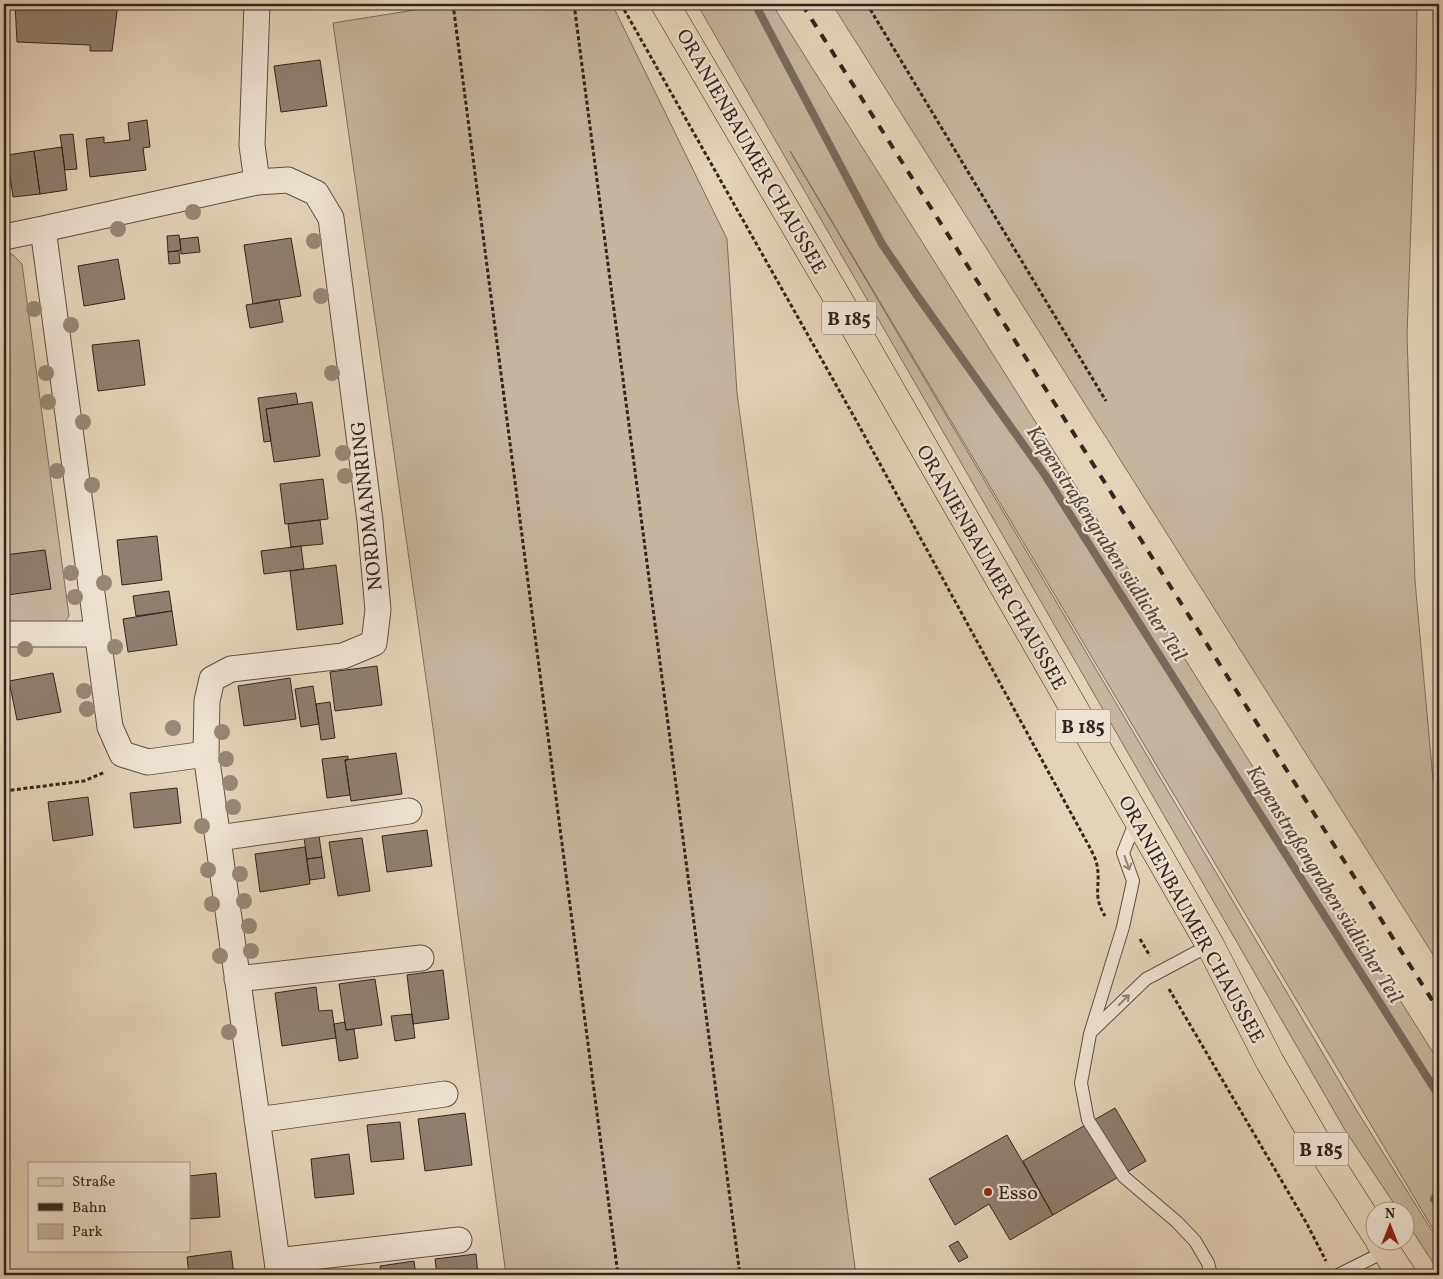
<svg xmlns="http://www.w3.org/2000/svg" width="1443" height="1279" font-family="Vollkorn,serif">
	<rect width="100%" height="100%" fill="#e3d3b9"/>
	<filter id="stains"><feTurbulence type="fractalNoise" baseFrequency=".004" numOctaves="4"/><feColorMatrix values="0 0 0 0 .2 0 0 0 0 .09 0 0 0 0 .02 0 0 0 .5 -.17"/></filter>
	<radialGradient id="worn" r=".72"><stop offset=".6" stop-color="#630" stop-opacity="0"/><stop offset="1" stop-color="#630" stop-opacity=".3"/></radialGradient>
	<!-- green -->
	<path fill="#c5b59f" stroke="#7c6d60" d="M452,4H612L727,239L737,393L856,1275H506L433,728L333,23Z
		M697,4H772L1439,1062V1239L790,151L1354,1106L1439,1242V1272L1406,1221V1212L1399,1211L1345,1130Z
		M832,4H1417L1416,84L1407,335L1415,581L1439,846V964Z
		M4,250L13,255L22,264L69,616L65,622L4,625Z"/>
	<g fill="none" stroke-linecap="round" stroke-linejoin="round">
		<!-- stream -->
		<path stroke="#796a5d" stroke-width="8" d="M755,4L882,244L916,294L1045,475L1439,1096
			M1434,1199L1439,1190"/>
	</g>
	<!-- building -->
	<path fill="#8f7f70" stroke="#332520" d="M15,4L53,5L54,4H118L112,51H90V45L17,42Z
		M320,60L327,106L281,112L274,66Z
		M147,120L150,147L143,148L146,170L90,177L86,139L104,137V143L130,140L128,123Z
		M73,134L77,169L65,170L60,135Z
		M62,147L67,190L40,194L34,151Z
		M34,151L40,194L13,197L7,155Z
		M4,162H7L10,186L4,187Z
		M179,235L181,250L168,252L167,236Z
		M198,237L200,252L181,254L180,239Z
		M291,238L301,296L253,304L244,245Z
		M179,251L180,263L169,264L168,252Z
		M118,259L125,299L84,306L78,266Z
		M279,299L283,322L250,328L246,305Z
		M139,340L145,385L98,391L92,345Z
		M296,393L298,404L266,409L271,441L264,442L258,398Z
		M312,402L320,456L274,462L266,409Z
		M323,479L328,519L285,524L280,484Z
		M320,520L323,544L291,547L288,524Z
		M157,536L162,580L122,585L117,540Z
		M301,546L304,569L264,574L261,551Z
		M45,550L51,589L7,595L4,555Z
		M336,565L343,624L297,630L290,571Z
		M169,591L172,611L136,616L133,596Z
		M172,611L177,645L128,652L123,619Z
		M377,666L382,705L335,711L330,672Z
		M53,673L61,712L17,720L9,681Z
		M290,678L296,719L244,726L238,686Z
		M313,686L319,724L301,727L295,689Z
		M330,702L335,738L321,740L316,704Z
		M396,753L402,794L351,801L345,760Z
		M348,756V760H345L350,795L327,798L322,759Z
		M177,788L181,823L134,828L130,793Z
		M88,797L93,835L53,841L48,802Z
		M427,830L432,866L387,872L382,836Z
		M319,836L322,857L307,859L304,838Z
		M362,838L370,891L338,896L329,842Z
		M305,847L310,884L260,892L255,854Z
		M322,857L325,878L310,880L307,859Z
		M443,970L449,1019L413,1024L407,975Z
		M375,979L382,1025L346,1030L339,984Z
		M316,987L319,1011L332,1010L336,1038L282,1046L275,993Z
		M412,1014L415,1038L395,1041L391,1016Z
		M345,1022L346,1030L354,1029L358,1058L339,1061L334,1024Z
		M1115,1108L1146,1161L1053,1215L1023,1161Z
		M465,1113L472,1165L425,1171L418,1119Z
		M400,1122L404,1159L371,1162L367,1125Z
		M1007,1135L1053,1215L1010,1240L989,1204L955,1225L929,1179Z
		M349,1154L354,1194L315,1198L311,1159Z
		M216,1173L220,1217L189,1219V1176Z
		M958,1241L968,1257L959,1262L949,1246Z
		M231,1251L234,1275H189L187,1257Z
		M476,1254L478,1275H437L435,1259Z
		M414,1261L416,1275H382L380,1266Z
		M353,1271L354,1275H314Z"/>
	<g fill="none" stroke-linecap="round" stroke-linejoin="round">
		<!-- lane casing -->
		<g stroke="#5f5046" stroke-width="14">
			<path id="lane" d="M1137,818L1123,853L1133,881L1123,927L1090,1034L1081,1083L1088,1120L1124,1177L1177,1222L1195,1241L1208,1263L1211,1275
				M1091,1032L1146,979L1210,945
				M1338,1275L1386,1251"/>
		</g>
		<!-- street casing -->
		<g stroke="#5f5046" stroke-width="27">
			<path id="street" d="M257,4L252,145L257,182
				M4,237L43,229
				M4,634H98
				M206,754L148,762L122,754L110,727L43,229L257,182L288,180L316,193L331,218L370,521L378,610L374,643L343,656L231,669L212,679L207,701L206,754L279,1275
				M218,838L409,811
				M237,979L421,958
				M257,1120L445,1094
				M277,1261L459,1240"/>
		</g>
		<!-- primary casing -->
		<g stroke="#332520" stroke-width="29">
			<path id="primary" d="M665,4L851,321L1210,945L1270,1062L1316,1141L1376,1235
				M1380,1242L1402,1275"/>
		</g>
		<!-- path -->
		<path stroke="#332520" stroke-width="3" stroke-dasharray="4 2.5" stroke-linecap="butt" d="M453,4L618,1275
			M574,4L740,1275
			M621,4L857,422L1089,846C1092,852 1096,859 1097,865C1101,886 1092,895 1105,916
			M867,4L1106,401
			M4,791L84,781L105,772
			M1140,939L1150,956
			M1169,989L1307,1224L1326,1261"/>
		<!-- lane -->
		<use href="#lane" stroke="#ede2d2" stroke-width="12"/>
		<!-- street -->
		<use href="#street" stroke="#ede2d2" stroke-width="25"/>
		<!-- primary -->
		<use href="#primary" stroke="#e3d3b9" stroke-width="28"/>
		<!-- rail -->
		<path stroke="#332520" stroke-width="4" stroke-dasharray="9 9" stroke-linecap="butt" d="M802,4L1439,1011"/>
	</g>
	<!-- trees -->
	<g fill="#978776">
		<circle cx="193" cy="212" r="8"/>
		<circle cx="118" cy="229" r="8"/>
		<circle cx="314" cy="241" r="8"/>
		<circle cx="321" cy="296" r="8"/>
		<circle cx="34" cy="309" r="8"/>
		<circle cx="71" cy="325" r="8"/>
		<circle cx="46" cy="373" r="8"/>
		<circle cx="332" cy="373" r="8"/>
		<circle cx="48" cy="402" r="8"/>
		<circle cx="83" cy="422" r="8"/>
		<circle cx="343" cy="453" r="8"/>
		<circle cx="57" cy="471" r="8"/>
		<circle cx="345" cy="476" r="8"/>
		<circle cx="92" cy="485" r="8"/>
		<circle cx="71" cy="573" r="8"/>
		<circle cx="104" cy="583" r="8"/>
		<circle cx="75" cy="597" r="8"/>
		<circle cx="115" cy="647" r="8"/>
		<circle cx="25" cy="649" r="8"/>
		<circle cx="84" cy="691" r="8"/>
		<circle cx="87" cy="709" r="8"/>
		<circle cx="173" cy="728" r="8"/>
		<circle cx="222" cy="732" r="8"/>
		<circle cx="226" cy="759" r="8"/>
		<circle cx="230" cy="783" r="8"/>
		<circle cx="233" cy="807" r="8"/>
		<circle cx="202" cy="826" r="8"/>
		<circle cx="208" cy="870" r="8"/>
		<circle cx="240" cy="874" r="8"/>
		<circle cx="244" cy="901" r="8"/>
		<circle cx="212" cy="904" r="8"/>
		<circle cx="249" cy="926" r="8"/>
		<circle cx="251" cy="951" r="8"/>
		<circle cx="220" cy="956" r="8"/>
		<circle cx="229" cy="1032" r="8"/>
	</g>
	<!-- one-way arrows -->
	<defs><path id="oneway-shaft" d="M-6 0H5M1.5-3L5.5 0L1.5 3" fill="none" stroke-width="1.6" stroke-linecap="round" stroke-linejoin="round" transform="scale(1.25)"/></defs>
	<g stroke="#908479">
		<use href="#oneway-shaft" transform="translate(1127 863) rotate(70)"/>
		<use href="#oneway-shaft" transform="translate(1124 1000) rotate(-45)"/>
	</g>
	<!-- markers -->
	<circle fill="#8f2418" stroke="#ede2d2" stroke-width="2" cx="988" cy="1192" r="5"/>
	<g text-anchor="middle" stroke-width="4.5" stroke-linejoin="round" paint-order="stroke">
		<!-- shield labels -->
		<g fill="#ede2d2" stroke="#6b5e55" stroke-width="1">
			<rect x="821.5" y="301.5" width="55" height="33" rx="4"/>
			<rect x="1055.5" y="709.5" width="55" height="33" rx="4"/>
			<rect x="1293.5" y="1132.5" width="55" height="33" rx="4"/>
		</g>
		<g font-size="19" font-weight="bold" fill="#332520">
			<text x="849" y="325">B 185</text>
			<text x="1083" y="733">B 185</text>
			<text x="1321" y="1156">B 185</text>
		</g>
		<!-- street labels -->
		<g font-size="20" fill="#332520" stroke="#ede2d2">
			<text transform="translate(752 151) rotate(60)" y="7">ORANIENBAUMER CHAUSSEE</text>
			<text transform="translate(366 506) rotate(-96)" y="7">NORDMANNRING</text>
			<text transform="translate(992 567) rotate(60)" y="7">ORANIENBAUMER CHAUSSEE</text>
			<text transform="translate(1192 919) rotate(61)" y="7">ORANIENBAUMER CHAUSSEE</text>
		</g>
		<!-- poi labels -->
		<g font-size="20" fill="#332520" stroke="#ede2d2" text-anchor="start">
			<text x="998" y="1199">Esso</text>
		</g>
		<!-- water labels -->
		<g font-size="21" font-style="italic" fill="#56483e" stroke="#ede2d2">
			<text transform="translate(1107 543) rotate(57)" y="7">Kapenstraßengraben südlicher Teil</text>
			<text transform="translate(1325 884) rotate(58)" y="7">Kapenstraßengraben südlicher Teil</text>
		</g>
	</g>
	<!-- margin -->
	<rect width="1443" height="1279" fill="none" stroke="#e3d3b9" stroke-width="20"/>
	<rect x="5" y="5" width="1433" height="1269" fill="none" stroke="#332520" stroke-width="2.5"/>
	<rect x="10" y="10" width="1423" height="1259" fill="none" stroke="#332520"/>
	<!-- legend -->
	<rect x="28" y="1162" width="162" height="90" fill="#ede2d2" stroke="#a3968b"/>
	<rect x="38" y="1178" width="25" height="8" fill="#e3d3b9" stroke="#a3968b"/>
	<text x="72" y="1186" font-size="15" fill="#332520">Straße</text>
	<rect x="38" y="1203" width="25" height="8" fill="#332520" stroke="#a3968b"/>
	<text x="72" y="1212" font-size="15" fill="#332520">Bahn</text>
	<rect x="38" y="1224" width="25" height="15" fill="#c5b59f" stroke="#a3968b"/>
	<text x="72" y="1236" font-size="15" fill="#332520">Park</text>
	<!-- north arrow -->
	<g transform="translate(1390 1226)"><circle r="24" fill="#ede2d2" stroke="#a3968b"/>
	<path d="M0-4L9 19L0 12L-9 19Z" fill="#8f2418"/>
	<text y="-8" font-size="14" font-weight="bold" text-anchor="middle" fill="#332520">N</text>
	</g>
	<rect width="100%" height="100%" filter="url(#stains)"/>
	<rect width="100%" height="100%" fill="url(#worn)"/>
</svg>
